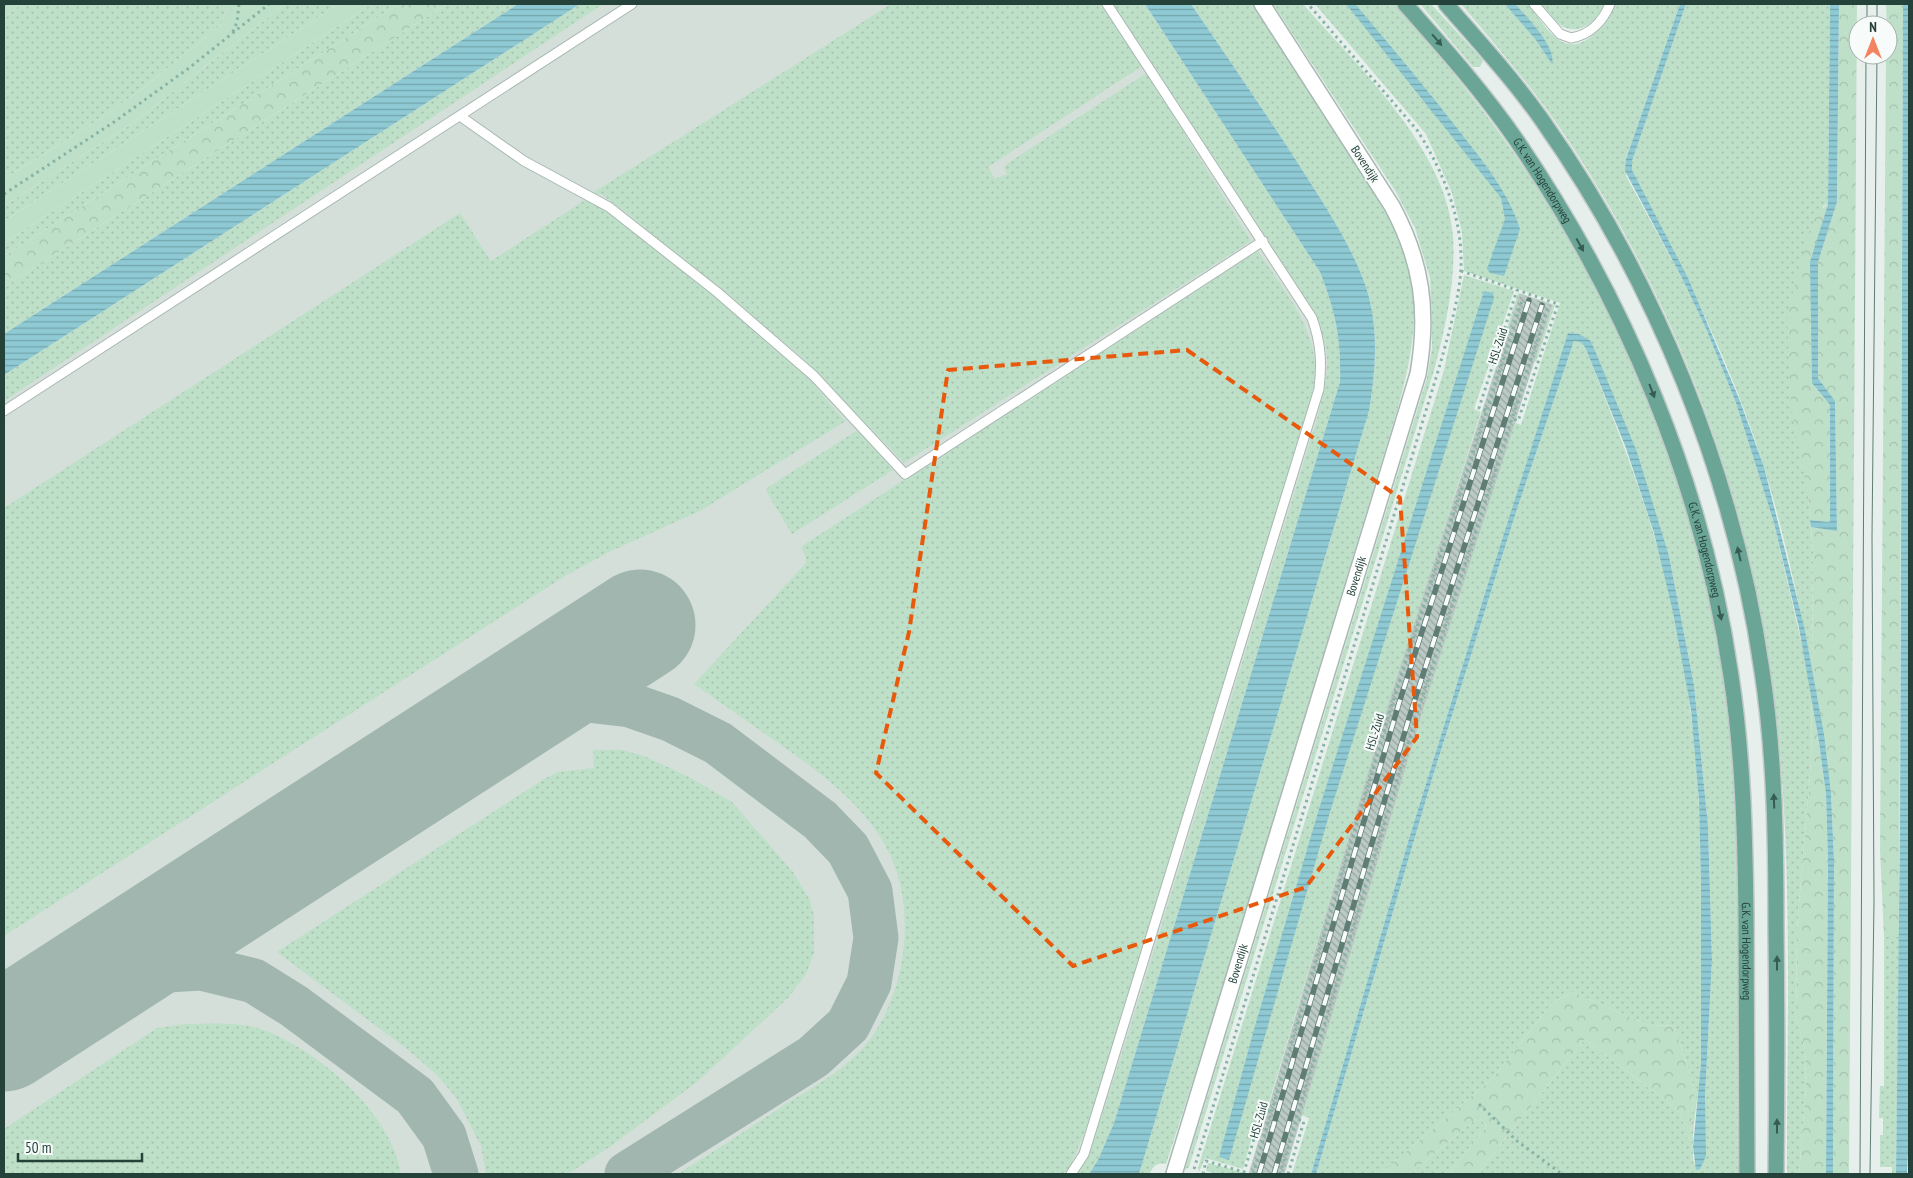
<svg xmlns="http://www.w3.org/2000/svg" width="1913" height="1178" font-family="'PT Sans Narrow',sans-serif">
	<defs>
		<pattern id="green-dots" width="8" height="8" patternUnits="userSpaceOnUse" patternTransform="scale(1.25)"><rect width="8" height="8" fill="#bfe0c8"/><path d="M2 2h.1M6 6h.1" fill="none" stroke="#a4c1ad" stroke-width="1.8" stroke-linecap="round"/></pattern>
		<pattern id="forest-crowns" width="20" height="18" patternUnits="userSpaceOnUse" patternTransform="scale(1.25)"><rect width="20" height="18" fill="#bfe0c8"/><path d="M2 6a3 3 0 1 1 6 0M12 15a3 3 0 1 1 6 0" fill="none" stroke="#a4c1ad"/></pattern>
		<pattern id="water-rules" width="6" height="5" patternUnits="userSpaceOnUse" patternTransform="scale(1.25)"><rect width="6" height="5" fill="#8ec9d4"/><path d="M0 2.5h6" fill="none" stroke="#74a5ad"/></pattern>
		<pattern id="building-back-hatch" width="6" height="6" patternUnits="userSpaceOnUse" patternTransform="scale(1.25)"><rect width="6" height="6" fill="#bbcac4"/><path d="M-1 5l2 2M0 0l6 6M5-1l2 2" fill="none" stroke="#98a6a0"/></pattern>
	</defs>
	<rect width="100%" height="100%" fill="#e6efeb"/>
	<!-- built -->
	<path fill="#d4dfda" d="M585,4H1133L1314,286L1333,372L1109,1122L1084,1174H4V380Z"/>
	<!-- green -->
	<path fill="url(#green-dots)" d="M22,4H228L222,24L143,88L100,119L4,179V17Z
		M285,4H339L4,221V206L133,123Z
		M372,4H399L4,256V243Z
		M447,4H518L4,334V287Z
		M580,4H603L4,401V375Z
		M891,4H1100L1142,66L988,167L995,179L1007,174L1004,167L1008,163L1145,74L1148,75L1251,241L904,463L803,358L624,211L601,194H591Z
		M1112,4H1145L1320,272C1336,313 1341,338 1340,382L1114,1123L1098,1160L1089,1174H1077L1090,1152L1127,1038L1317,419C1329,369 1334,355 1311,307Z
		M1191,4H1253C1281,47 1309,91 1337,135C1366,180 1398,223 1410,276C1420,322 1409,367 1397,411L1212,1022L1166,1164C1157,1162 1152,1167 1150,1174H1139L1369,411C1376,370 1379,327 1366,287C1351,244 1325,206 1301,168C1265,112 1228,58 1191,4Z
		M1273,4H1303C1357,66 1447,149 1453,236C1456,281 1446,324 1435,367L1189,1167L1185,1170L1427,378L1432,348V318L1430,278L1415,228L1396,192Z
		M1315,4H1395C1447,64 1499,127 1541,194C1609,302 1664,422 1697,546C1718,624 1729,708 1734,789C1736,818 1736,848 1737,877C1739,976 1737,1075 1738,1174H1477L1585,1039L1680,1112L1689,1142L1694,1096L1692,1081L1674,1025L1651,1026L1573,992L1553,1002L1493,1078L1380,1174H1316L1432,779L1517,509L1574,341L1580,342L1585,347C1609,408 1634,469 1653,532C1688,645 1701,767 1701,885C1701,943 1702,1002 1701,1061C1700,1096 1689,1131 1694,1166L1705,1096L1712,960L1708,826L1694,685L1669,556L1591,341L1569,333L1485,593L1408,842L1311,1174H1292L1309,1118L1301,1115L1419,721L1514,422L1521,425L1560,303L1464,271L1462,232L1452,193L1426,134Z
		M1420,4H1431L1483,60L1480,67H1473Z
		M1461,4H1528C1537,15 1547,32 1559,40C1583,56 1607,23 1615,4H1680L1626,159V176L1683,280L1707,331L1736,403L1774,523L1807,667L1812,696L1811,762L1797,928L1796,1018L1805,1049L1806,1088L1799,1174H1787C1787,1034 1792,893 1780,753C1761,531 1690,323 1566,137C1535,90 1497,47 1461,4Z
		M1540,4H1604C1597,22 1579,37 1560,25C1552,20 1546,11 1540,4Z
		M1686,4H1830L1828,204L1823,206L1808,495L1813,551L1812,670C1799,602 1784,533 1764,467C1732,365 1683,268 1632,174V161Z
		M585,200L607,210C674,263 744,316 806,376C820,390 831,407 846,421L700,511L611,551L565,576L4,936V508L460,213L491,261Z
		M1258,251C1280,285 1310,320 1315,361C1317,376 1311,394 1309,408L1090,1119L1069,1169L1064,1174H678C714,1151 750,1128 786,1104C810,1089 837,1074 857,1054C883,1029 899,988 903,952C916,849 858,799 781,745C752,725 723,704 694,684L806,563V557L801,547L808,542Z
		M1464,275L1514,291L1474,409L1481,412L1391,697L1268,1106L1261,1105L1243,1169L1205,1158L1199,1172L1198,1168L1444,370Z
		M1518,293L1555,305L1536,362L1533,361L1552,306L1521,294L1501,351L1500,350Z
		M858,430L893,470L792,534L766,491L768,487Z
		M593,750H622L644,756L689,777L732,802L793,872L810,900L814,916V953L806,974L789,997L697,1082L611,1146L568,1174H486L481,1146L457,1099L438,1076L407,1049L277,952L544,779L558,772L594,768Z
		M1884,937H1899L1896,1174H1892V1167H1880V1135H1883V1118H1879L1880,1086H1884Z
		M185,1024C210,1024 237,1021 261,1029C317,1049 392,1113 401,1174H4V1129L157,1028Z
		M1478,1117L1487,1126L1448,1174H1410Z
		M1208,1163L1249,1174H1217L1206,1171Z"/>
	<!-- forest -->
	<path fill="url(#forest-crowns)" d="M399,4H447L4,287V256Z
		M1839,4H1857L1849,1174H1833L1834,860L1831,794L1812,670L1813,551L1811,527L1837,530L1835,402L1818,378V262L1837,202Z
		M1886,4H1903L1899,937H1884L1880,850L1886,55H1888Z
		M1828,204L1810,262L1812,383L1830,405V522L1810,520L1808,495L1791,406L1787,316L1807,236L1818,212Z
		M1812,696L1826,794L1828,860L1826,1174H1799L1806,1088L1805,1049L1796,1018L1797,928L1811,763Z
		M1573,992L1651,1026L1674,1025L1692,1081L1694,1096L1689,1144L1680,1112L1585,1039L1477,1174H1448L1487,1126L1478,1117L1410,1174H1380L1493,1078L1553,1002Z"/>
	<!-- pitch -->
	<path fill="#bfe0c8" d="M4,4H22L4,17Z
		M228,4H285L133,123L4,206V179L100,119L143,88L222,24Z
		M339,4H372L4,243V221Z"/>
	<!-- water -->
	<path fill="url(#water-rules)" d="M518,4H580L4,375V334Z
		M1145,4H1191C1228,58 1265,112 1301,168C1325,206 1351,244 1366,287C1379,327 1376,370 1369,411L1139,1174H1089L1098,1160L1114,1123L1340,382C1341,338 1336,313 1320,272Z
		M1346,4H1355C1391,46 1426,88 1460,132C1483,161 1509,193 1520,229L1504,276L1490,273L1487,269L1505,219L1501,198Z
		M1505,4H1515C1526,16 1557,47 1552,64L1536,40Z
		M1680,4H1686L1632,161V170L1688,278L1740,401L1764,467L1804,626L1824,734L1831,794L1834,860L1833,1174H1826L1828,860L1826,794L1818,736L1799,628L1774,523L1736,403L1707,331L1683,280L1625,171L1626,159Z
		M1830,4H1839L1837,202L1818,262V378L1835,401L1837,531L1811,527L1810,520L1830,522V405L1812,383L1810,262L1828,204Z
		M1903,4H1909V1133L1907,1174H1896L1900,828Z
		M1484,291L1493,293L1494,298L1330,812L1229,1160L1219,1157L1255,1026L1319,809Z
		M1568,333L1579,334L1591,341L1637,452L1669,556L1694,685L1708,826L1712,960L1705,1096L1706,1156L1700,1169L1696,1170L1693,1147L1701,1063V883L1699,801L1691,710L1673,612L1654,533L1626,448L1585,347L1580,342L1574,341L1517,509L1432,779L1316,1174H1311L1408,842L1485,593Z"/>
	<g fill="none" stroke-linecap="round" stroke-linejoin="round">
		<!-- taxiway -->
		<path stroke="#a2b6b0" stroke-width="45" d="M465,738L540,708L587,700L630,705L670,719L718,743L820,820L848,849L870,891L876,938L869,983L848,1025L813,1057L627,1174
			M39,1014L95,989L150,971L201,968L254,981L294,1006L415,1096L444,1136L456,1174"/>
		<!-- runway -->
		<path stroke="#a2b6b0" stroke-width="111" d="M4,1036L640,625"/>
	</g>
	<!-- building -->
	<path fill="url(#building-back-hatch)" stroke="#b8c9c2" d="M1520,294L1552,305L1419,721L1284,1174H1249L1391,697Z"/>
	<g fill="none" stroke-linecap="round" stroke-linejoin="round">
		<!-- lane casing -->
		<g stroke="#a8b8b2" stroke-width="11">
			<path id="lane" d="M1534,4L1560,34L1571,38C1590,35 1603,21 1610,4
				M460,116L524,161L609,207L717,292L814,376L905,474L1263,241
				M4,411L632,4
				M1071,1174L1084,1154L1319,389C1322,363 1321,343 1312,318L1107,4"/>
		</g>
		<!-- street casing -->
		<g stroke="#a8b8b2" stroke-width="18">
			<g id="street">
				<path id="s1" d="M1174,1174L1418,374C1429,311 1422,262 1392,206L1262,4"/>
			</g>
		</g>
		<!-- primary casing -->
		<g stroke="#c2cac8" stroke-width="18">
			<g id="primary">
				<path id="s2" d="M1405,4C1444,48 1484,93 1517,141C1626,301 1703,484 1731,676C1743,755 1745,835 1746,915C1747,1002 1747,1088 1747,1174"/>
				<path d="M1446,4C1479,42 1513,79 1542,120C1656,282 1734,475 1762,671C1775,756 1776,842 1776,929C1777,1010 1777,1092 1776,1174"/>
			</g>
		</g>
		<!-- path -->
		<path stroke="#86b3a5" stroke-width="3" stroke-dasharray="2.5 4" stroke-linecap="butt" d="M4,5L5,4
			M233,32L237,22L239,4
			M4,194L114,122L189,68L269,4
			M1461,271L1558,304L1518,421L1511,418
			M1486,410L1479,408L1517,290
			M1479,1104L1517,1141L1562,1174
			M1194,1169L1439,368C1447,339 1460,297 1461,267C1463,218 1442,169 1417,130L1308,4
			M1203,1174L1206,1161L1244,1172L1263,1109L1271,1112
			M1253,1174L1394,698L1523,298
			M1280,1174L1415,720L1548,307
			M1288,1174L1304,1121L1296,1119"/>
		<!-- lane -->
		<use href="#lane" stroke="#fff" stroke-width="9"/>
		<!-- street -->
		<use href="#street" stroke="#fff" stroke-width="15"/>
		<!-- primary -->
		<use href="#primary" stroke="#6aa596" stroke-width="15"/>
		<!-- tram -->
		<path stroke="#5f7d75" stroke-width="1" d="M1867,25V4
			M1877,25V4
			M1860,1174L1866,55
			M1870,1174L1874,902L1872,537L1877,55"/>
		<!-- rail casing -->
		<g stroke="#5f7d75" stroke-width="5.5">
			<path id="rail" d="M1259,1174L1400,700L1529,300
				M1274,1174L1409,718L1542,305"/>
		</g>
		<!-- rail -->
		<use href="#rail" stroke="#f7fbf9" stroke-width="4" stroke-dasharray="11" stroke-linecap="butt"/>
	</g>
	<!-- one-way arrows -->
	<defs><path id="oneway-solid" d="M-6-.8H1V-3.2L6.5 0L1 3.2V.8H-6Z" transform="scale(1.25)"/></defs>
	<g fill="#365b51">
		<use href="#oneway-solid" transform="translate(1437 40) rotate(49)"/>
		<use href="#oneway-solid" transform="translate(1580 245) rotate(61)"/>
		<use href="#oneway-solid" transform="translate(1652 391) rotate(69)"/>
		<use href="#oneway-solid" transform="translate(1739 554) rotate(-103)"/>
		<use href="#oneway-solid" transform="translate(1720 613) rotate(78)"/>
		<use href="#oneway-solid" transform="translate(1774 801) rotate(-92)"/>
		<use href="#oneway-solid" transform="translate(1777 963) rotate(-90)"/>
		<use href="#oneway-solid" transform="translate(1777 1126) rotate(-90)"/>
	</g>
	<!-- marked area -->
	<path fill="none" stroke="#e8590c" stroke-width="4" stroke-dasharray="10 6" stroke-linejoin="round" d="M1187,350L1400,498L1417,737L1306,887L1073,966L876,773L909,632L948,370Z"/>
	<g text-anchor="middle" stroke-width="4" stroke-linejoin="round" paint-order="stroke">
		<!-- street labels -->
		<g font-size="12" fill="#24423a" stroke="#f7fbf9">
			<text transform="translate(1365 164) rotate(57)" y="4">Bovendijk</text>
			<text dy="4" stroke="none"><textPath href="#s2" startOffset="224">G.K. van Hogendorpweg</textPath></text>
			<text transform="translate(1498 346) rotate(-72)" y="4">HSL-Zuid</text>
			<text dy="4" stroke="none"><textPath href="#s2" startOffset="629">G.K. van Hogendorpweg</textPath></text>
			<text dy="4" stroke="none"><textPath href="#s1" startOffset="625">Bovendijk</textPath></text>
			<text transform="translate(1375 732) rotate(-73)" y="4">HSL-Zuid</text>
			<text dy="4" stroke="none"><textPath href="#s2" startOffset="1034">G.K. van Hogendorpweg</textPath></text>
			<text dy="4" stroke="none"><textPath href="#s1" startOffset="220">Bovendijk</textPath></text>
			<text transform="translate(1259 1120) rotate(-74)" y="4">HSL-Zuid</text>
		</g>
	</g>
	<!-- border -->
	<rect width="1913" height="1178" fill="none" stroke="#24423a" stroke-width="10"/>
	<!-- north arrow -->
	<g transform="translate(1873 40)"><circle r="24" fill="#f7fbf9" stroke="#a3b1ad"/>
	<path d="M0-4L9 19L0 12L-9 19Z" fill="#f4845f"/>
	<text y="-8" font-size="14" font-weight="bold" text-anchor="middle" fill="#24423a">N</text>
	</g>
	<!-- scale -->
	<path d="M18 1153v8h124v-8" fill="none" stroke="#24423a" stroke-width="2.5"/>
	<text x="25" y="1153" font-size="15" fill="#24423a" stroke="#f7fbf9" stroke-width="4" paint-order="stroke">50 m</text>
</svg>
